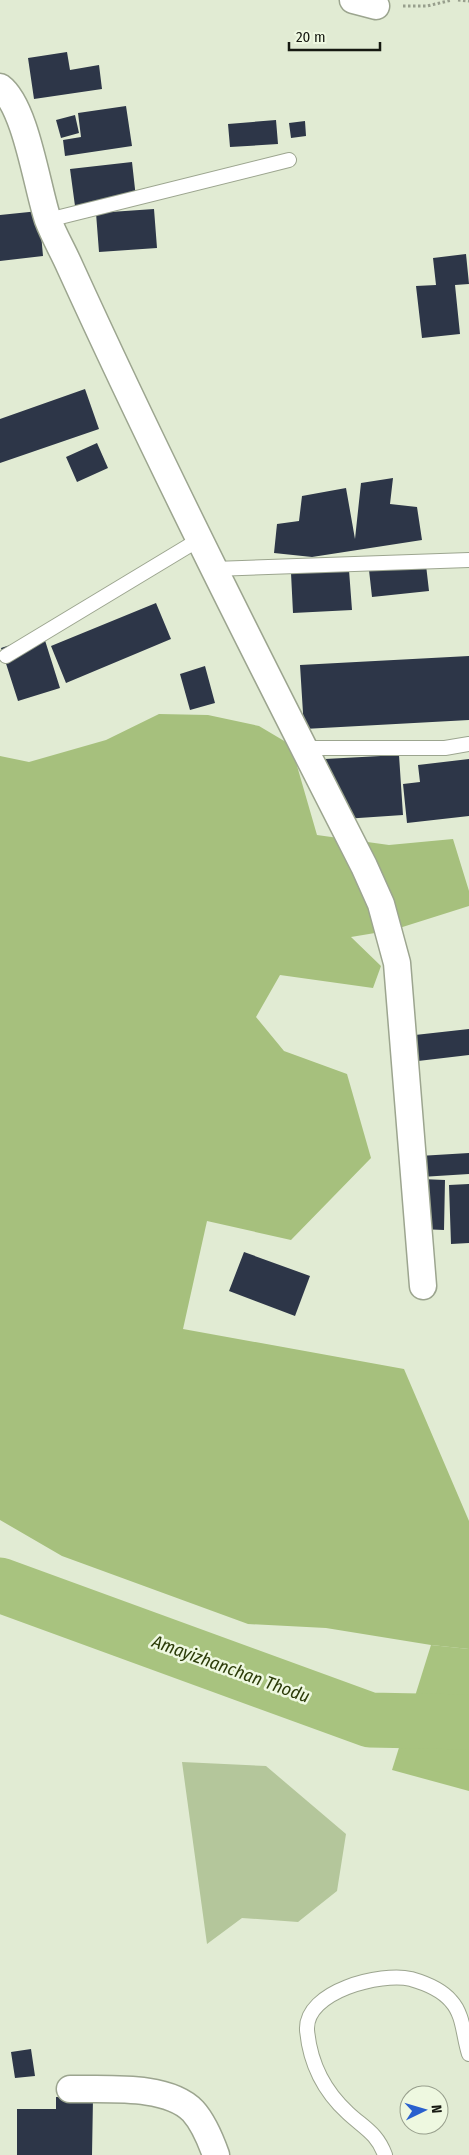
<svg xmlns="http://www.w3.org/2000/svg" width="469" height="2155" font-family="'Fira Sans Condensed',sans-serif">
	<rect width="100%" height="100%" fill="#e1ebd3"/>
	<!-- green -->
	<path fill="#b4c69b" d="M182,1762L266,1766L346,1834L337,1891L298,1922L242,1918L207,1944Z"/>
	<!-- forest -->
	<path fill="#a6c07d" d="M159,714L208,715L259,726L291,745L317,835L389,845L453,839L469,891V906L393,930L351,937L381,966L373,988L280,975L256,1017L284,1051L347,1074L371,1158L291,1240L207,1221L183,1329L404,1369L469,1521V1649L431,1645L326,1628L248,1624L62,1556L0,1520V756L29,762L106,740Z"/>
	<!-- water -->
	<path fill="#a8c37f" d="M431,1645L469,1649V1791L392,1770Z"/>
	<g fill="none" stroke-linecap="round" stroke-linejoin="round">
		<!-- river -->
		<path stroke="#a8c37f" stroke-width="55" d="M0,1585L370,1720L469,1722"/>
	</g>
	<!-- building -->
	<path fill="#2d3648" d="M67,52L70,70L99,65L102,89L34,99L28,58Z
		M126,106L132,146L65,156L63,140L81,137L78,113Z
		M75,115L79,133L61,138L56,120Z
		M276,120L278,144L230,147L228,124Z
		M305,121L306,136L291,138L289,123Z
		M132,162L136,198L75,206L70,169Z
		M154,209L157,248L99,252L96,213Z
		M39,211L43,256L0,261V215Z
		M466,254L469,284L455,285L460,334L422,338L416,286L436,285L433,258Z
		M85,389L99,429L0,463V419Z
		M97,443L108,468L77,482L66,457Z
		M393,478L390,504L417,507L422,540L312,557L274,553L277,524L299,521L302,496L346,488L355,539L361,483Z
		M426,565L429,591L372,597L369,570Z
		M349,570L352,610L293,613L291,573Z
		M156,603L171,639L66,683L51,646Z
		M43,634L60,688L18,701L1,648Z
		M469,656V720L304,729L300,665Z
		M205,666L215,703L190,710L180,674Z
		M399,755L403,815L329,820L325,759Z
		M469,759V816L407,823L403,784L420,782L418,765Z
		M469,1029V1055L418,1061L415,1035Z
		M469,1153V1174L421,1177L419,1156Z
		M421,1179L445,1180L444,1230L420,1229Z
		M469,1184V1243L451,1244L449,1185Z
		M244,1252L310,1276L295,1316L229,1291Z
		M31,2049L35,2076L15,2078L11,2052Z
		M56,2097L93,2098L92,2155H17V2109H56Z"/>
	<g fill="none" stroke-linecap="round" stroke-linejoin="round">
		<!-- service casing -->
		<g stroke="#9ca58f" stroke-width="16">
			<path id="service" d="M48,220L289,160
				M214,569L469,560
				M6,656L200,539
				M304,748H445L469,744
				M385,2155C377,2133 364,2128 348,2113C324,2091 310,2063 307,2030C305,1991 381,1972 411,1979C425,1983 441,1989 451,2001C464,2015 463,2036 469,2054"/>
		</g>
		<!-- minor casing -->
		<g stroke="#9ca58f" stroke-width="29">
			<path id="minor" d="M353,0L376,6
				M0,87C26,106 37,188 48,220C54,236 63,251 70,267C162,469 263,668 364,866L381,904L397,963L423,1286
				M70,2089C106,2090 167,2084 193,2111C203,2122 211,2141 216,2155"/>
		</g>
		<!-- path -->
		<path stroke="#989f8d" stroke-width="3" stroke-dasharray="2.5 2.5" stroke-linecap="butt" d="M458,0L469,1
			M403,6H427L452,0"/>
		<!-- service -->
		<use href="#service" stroke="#fff" stroke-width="14"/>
		<!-- minor -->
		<use href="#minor" stroke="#fff" stroke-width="26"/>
	</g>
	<g text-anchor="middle" stroke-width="5" stroke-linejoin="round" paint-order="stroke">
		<!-- water labels -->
		<g font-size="18" font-style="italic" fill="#2c3c09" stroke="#eef8e0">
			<text transform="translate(231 1669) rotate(20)" y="6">Amayizhanchan Thodu</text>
		</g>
	</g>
	<!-- north arrow -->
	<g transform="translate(424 2110) rotate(85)"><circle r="24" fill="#eef8e0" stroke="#989f8d"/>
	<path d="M0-4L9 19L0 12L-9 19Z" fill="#2960ce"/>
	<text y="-8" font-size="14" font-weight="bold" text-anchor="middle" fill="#161911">N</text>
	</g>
	<!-- scale -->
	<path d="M289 42v8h91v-8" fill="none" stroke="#161911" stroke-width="2.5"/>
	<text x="296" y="42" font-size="15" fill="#161911" stroke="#eef8e0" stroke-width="4" paint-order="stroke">20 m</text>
</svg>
